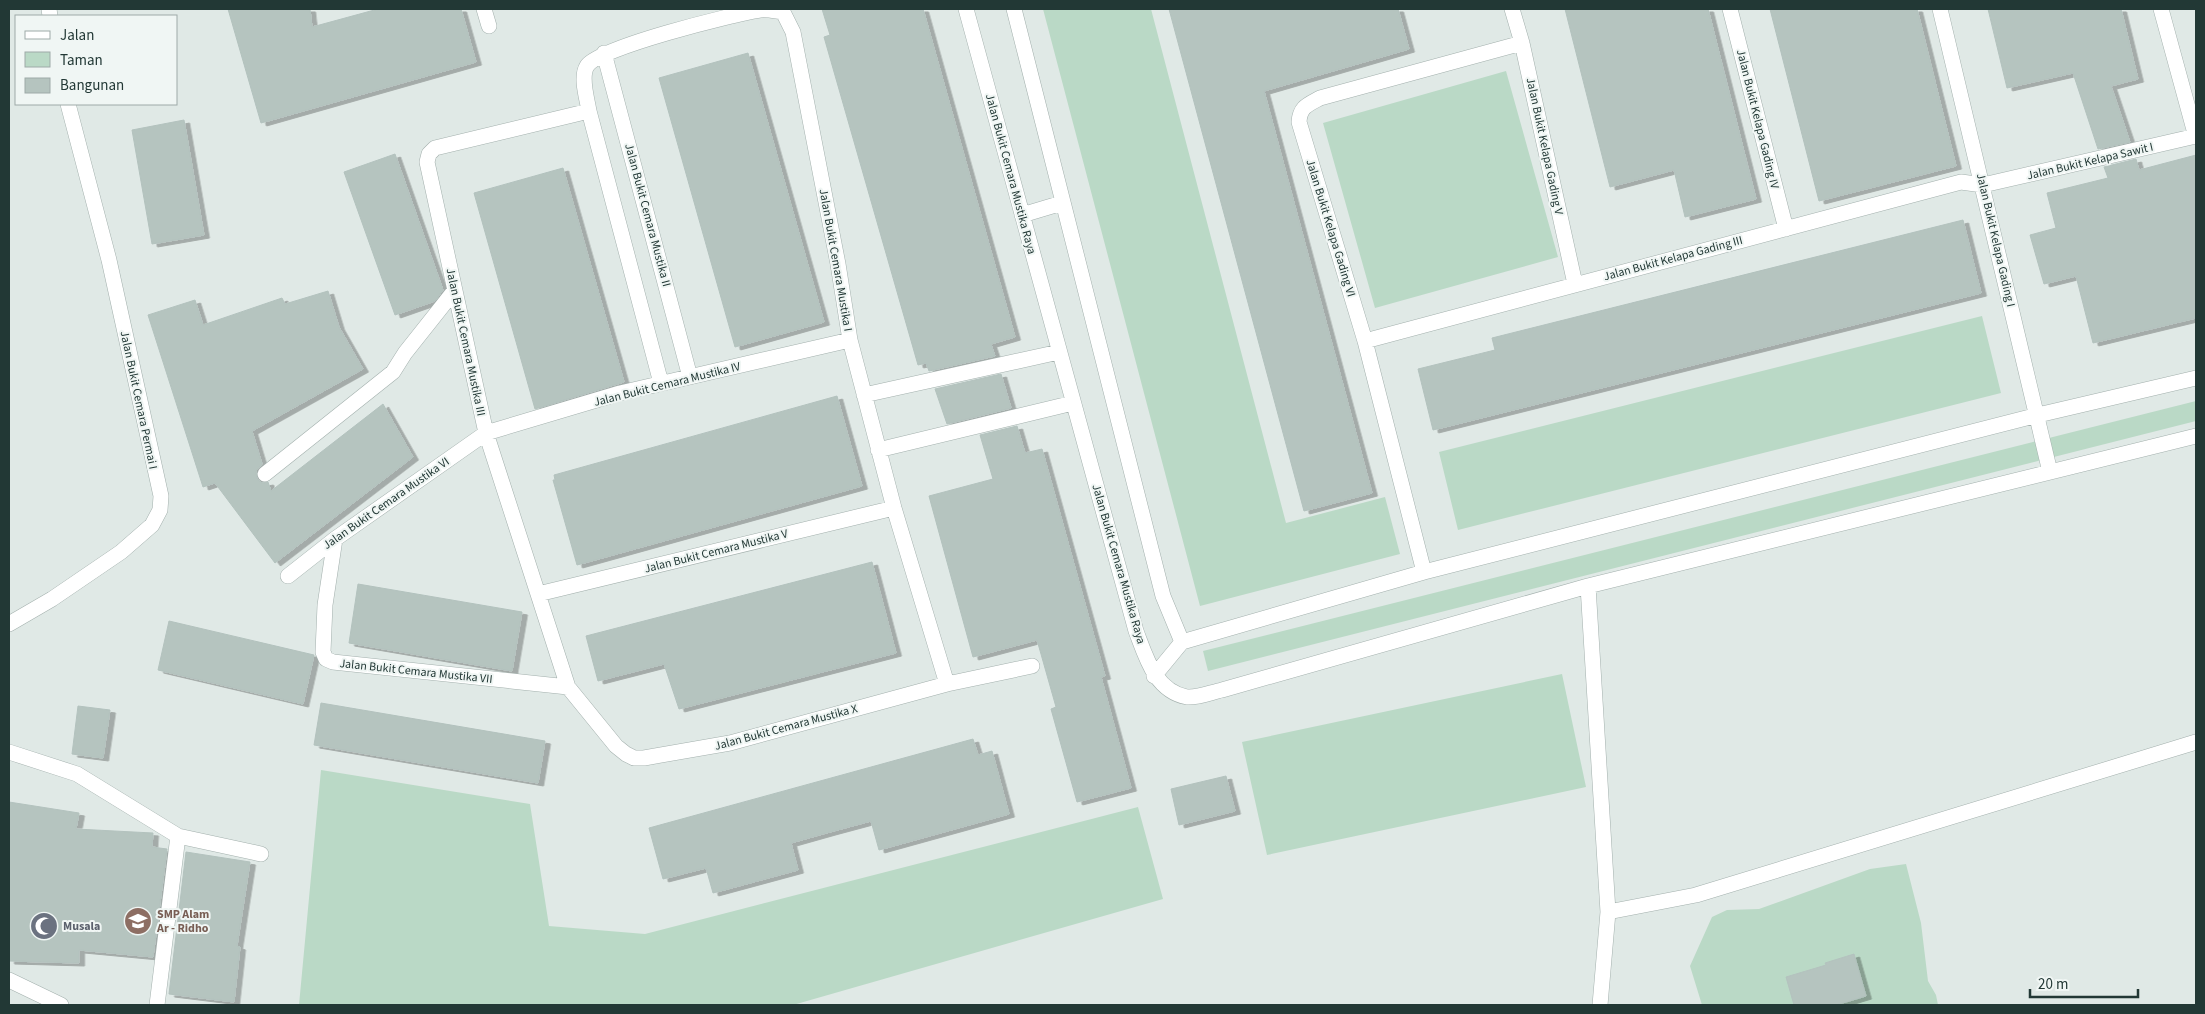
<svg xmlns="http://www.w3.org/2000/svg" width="2205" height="1014" font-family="'Source Sans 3',sans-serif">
	<defs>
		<filter id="shadow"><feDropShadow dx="5.5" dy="3" stdDeviation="0" flood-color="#0004"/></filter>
	</defs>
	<rect width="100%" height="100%" fill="#e0e9e6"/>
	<!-- green -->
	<path fill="#bad9c6" d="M1043,9H1151L1286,523L1385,497L1400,554L1200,606Z
		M1506,71L1558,257L1375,308L1323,123Z
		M1982,316L2001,393L1458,530L1439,452Z
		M2196,401V421L1208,671L1203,651Z
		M1562,674L1586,787L1267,855L1242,742Z
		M321,770L530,804L549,926L645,934L1138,807L1163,899L793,1005H299Z
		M1906,864L1921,923L1928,981L1936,995L1938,1005H1702L1690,966L1712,917L1727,910L1759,909L1870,869Z"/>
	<!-- building -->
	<path fill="#b5c4bf" stroke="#b3c2be" filter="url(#shadow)" d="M228,9H310L312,27L378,9H461L476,62L261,123Z
		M822,9H923L1015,337L991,344L995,356L929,371L926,363L918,365L824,37L830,35Z
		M1169,9H1398L1409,49L1264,91L1372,493L1304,511Z
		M1565,9H1708L1756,199L1685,217L1674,170L1610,187Z
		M1770,9H1917L1956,166L1819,201Z
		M1988,9H2121L2138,79L2111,86L2130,142L2098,149L2073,73L2007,88Z
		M748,53L824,322L735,347L659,78Z
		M184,120L204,235L152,244L132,130Z
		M395,154L443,290L435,301L395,315L344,172Z
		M2196,155V318L2093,343L2076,276L2044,284L2030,235L2056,228L2047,193L2108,178L2104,167L2136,159L2139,170Z
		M563,168L624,382L535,409L474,193Z
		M1963,220L1981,293L1433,430L1418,369L1495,350L1492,338Z
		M328,291L339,327L363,369L252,431L262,464L256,471L257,479L262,483L268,482L271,491L383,404L413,457L275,563L215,483L203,487L148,315L195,300L203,325L282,298L285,304Z
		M1001,374L1011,408L947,424L935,389Z
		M837,396L862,486L577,565L553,480H555L554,475Z
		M1017,426L1025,453L1042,449L1105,676L1101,677L1131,788L1077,802L1051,709L1056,707L1037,640L973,657L929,496L993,479L980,435Z
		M872,562L896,653L679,709L664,664L598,681L586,636Z
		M358,584L522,612L512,671L349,643Z
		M169,621L314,655L303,704L158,670Z
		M321,703L545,741L538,783L314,745Z
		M78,706L110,710L103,758L72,754Z
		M973,739L978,755L992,751L1009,814L879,850L871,821L830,832L791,843L798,870L713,893L706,868L663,879L649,828Z
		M1226,776L1235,811L1179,825L1171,789Z
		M9,802L79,813L76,829L153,833L152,847L167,849L153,957L79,950V963L9,961Z
		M186,852L250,862L237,946L240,947L234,1002L169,994Z
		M1854,954L1866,996L1836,1005H1794L1786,977L1826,965L1825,963Z"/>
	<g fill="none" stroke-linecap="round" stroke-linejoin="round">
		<!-- service casing -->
		<g stroke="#a3b0ad" stroke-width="16">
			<path id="service" d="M9,752L77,774L178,836L261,854
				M9,980L61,1005
				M157,1005L178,836"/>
		</g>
		<!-- minor casing -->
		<g stroke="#a3b0ad" stroke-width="16">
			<path id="minor" d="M49,9L50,16
				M484,9L489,26
				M966,9L1136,631C1146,657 1155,691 1187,697C1198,698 1212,692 1222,690L1588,586L2196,436
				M1014,9L1163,596L1182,642
				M1512,9L1522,43L1575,284
				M1730,9L1786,229
				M1940,9L2050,472
				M2161,9L2196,137
				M604,53L690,377
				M589,111L435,148L429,154L427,162L486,433L568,687L616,746L626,754L634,758H644L730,743L947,684L1032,666
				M1022,215L1062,203
				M1365,341L1961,182L1983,185L2196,136
				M661,383L589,111C587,98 580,77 587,66C597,48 734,14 760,10C767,9 775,11 783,12L793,32L838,264L850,340L894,508L947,684
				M864,395L1059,352
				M878,450L1073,403
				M265,474L393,372L405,353L455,290
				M335,539L325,605L323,652L326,659L333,662L568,687
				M1424,572L1365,341L1299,122C1300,107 1307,105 1320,98L1522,43
				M288,576L335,539L486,433L620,393L850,340
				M1588,586L1608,912L1600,1005
				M538,594L894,508
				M9,624L52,599L121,552L152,525L160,510L161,496L109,260L68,104
				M1182,642L1424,572L2038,415L2196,378
				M1154,676L1182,642
				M1608,912L1696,895L2196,742"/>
		</g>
		<!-- service -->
		<use href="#service" stroke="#fff" stroke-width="15"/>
		<!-- minor -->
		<use href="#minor" stroke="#fff" stroke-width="15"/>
	</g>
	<!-- icons -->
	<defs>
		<g id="school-disc" transform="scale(1.4375)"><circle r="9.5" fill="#8d6e63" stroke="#f0f6f4"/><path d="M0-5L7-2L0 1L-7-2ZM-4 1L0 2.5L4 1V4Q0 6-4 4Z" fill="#fff"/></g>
		<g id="mosque-disc" transform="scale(1.4375)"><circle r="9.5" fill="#6b7280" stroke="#f0f6f4"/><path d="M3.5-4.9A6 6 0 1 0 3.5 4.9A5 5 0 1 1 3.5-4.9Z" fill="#fff"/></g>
	</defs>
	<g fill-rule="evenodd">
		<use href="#school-disc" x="138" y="921"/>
		<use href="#mosque-disc" x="44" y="926"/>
	</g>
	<g text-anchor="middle" stroke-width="4" stroke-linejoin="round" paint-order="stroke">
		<!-- street labels -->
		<g font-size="12" fill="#223835" stroke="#f0f6f4">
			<text transform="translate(1758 119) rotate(76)" y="4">Jalan Bukit Kelapa Gading IV</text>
			<text transform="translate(1545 146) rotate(78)" y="4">Jalan Bukit Kelapa Gading V</text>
			<text transform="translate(2090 161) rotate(-13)" y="4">Jalan Bukit Kelapa Sawit I</text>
			<text transform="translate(1011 174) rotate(75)" y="4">Jalan Bukit Cemara Mustika Raya</text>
			<text transform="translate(648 215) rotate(75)" y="4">Jalan Bukit Cemara Mustika II</text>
			<text transform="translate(1331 228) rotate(73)" y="4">Jalan Bukit Kelapa Gading VI</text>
			<text transform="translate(1996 240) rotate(77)" y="4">Jalan Bukit Kelapa Gading I</text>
			<text transform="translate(1673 258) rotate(-15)" y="4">Jalan Bukit Kelapa Gading III</text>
			<text transform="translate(836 260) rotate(80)" y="4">Jalan Bukit Cemara Mustika I</text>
			<text transform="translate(466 342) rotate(78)" y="4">Jalan Bukit Cemara Mustika III</text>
			<text transform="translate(667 384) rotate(-14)" y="4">Jalan Bukit Cemara Mustika IV</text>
			<text transform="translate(139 400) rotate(78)" y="4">Jalan Bukit Cemara Permai I</text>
			<text transform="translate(386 503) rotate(-35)" y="4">Jalan Bukit Cemara Mustika VI</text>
			<text transform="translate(716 551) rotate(-14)" y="4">Jalan Bukit Cemara Mustika V</text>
			<text transform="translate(1119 564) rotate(74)" y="4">Jalan Bukit Cemara Mustika Raya</text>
			<text transform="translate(416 671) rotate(6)" y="4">Jalan Bukit Cemara Mustika VII</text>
			<text transform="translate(786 727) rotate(-15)" y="4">Jalan Bukit Cemara Mustika X</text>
		</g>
		<!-- education labels -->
		<g font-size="12" font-weight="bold" fill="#785e54" stroke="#f0f6f4" text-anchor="start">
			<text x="157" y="918">SMP Alam<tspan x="157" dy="14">Ar - Ridho</tspan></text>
		</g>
		<!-- worship labels -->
		<g font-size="12" font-weight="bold" fill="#5b616d" stroke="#f0f6f4" text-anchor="start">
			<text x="63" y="930">Musala</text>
		</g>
	</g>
	<!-- border -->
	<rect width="2205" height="1014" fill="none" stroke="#223835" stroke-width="20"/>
	<!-- legend -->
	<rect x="15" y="15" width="162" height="90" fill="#f0f6f4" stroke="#9eaaa8"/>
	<rect x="25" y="31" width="25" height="8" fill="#ffffff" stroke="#9eaaa8"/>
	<text x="60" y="40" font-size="15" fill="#223835">Jalan</text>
	<rect x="25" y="52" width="25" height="15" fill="#bad9c6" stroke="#9eaaa8"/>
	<text x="60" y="65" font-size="15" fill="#223835">Taman</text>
	<rect x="25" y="78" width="25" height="15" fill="#b5c4bf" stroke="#9eaaa8"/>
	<text x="60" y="90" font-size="15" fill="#223835">Bangunan</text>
	<!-- scale -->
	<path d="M2030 989v8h108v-8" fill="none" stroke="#223835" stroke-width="2.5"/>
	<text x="2038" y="989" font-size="15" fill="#223835" stroke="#f0f6f4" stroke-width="4" paint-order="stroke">20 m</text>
</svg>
